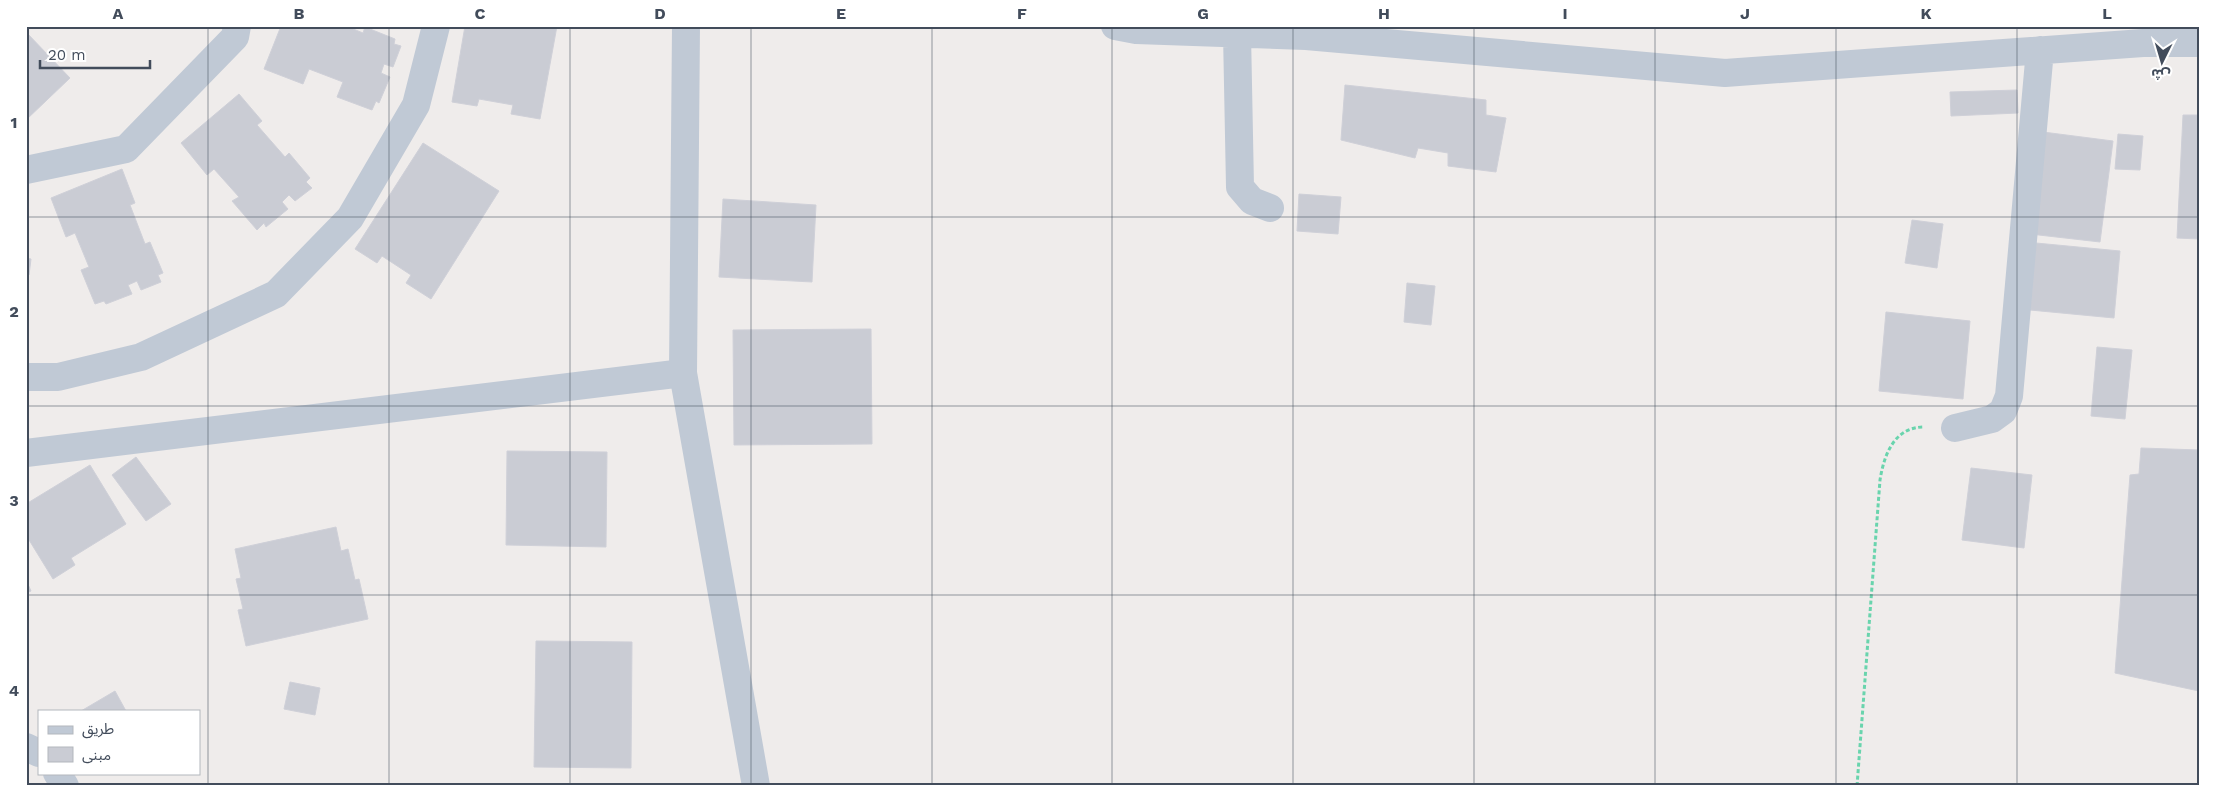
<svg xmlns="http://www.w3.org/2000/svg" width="2225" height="812" font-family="'Work Sans','Noto Sans Arabic',sans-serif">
	<rect width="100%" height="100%" fill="#efeceb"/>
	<!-- building -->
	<path fill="#caccd4" stroke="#cfd0d8" d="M281,26H346L363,33L365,27L395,39L394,44L401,46L393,67L384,64L381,73L390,77L379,103L376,101L372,110L337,97L343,82L309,69L303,84L264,69Z
		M465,26H557L540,119L511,114L513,105L479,99L477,106L452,102Z
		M26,32L70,78L26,120Z
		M1345,85L1486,100V115L1506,118L1496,172L1448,166V153L1418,148L1415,158L1341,140Z
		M2017,90L2018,113L1951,116L1950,92Z
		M239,94L262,121L257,125L285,157L289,153L310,178L306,182L312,188L295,201L289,195L282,202L288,209L266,227L264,223L257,230L232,201L239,197L214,169L207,175L181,143Z
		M2183,115H2199V239L2177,238Z
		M2043,132L2113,141L2100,242L2030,234Z
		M2118,134L2143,136L2140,170L2115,169Z
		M423,143L499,191L431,299L406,283L411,275L382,256L377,263L355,249Z
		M122,169L135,203L130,205L145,244L150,242L163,273L158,275L161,282L141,290L137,281L128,285L132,294L106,304L104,301L95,304L81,270L89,267L75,233L66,237L51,198Z
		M1299,194L1341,197L1338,234L1297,231Z
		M723,199L816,205L812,282L719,277Z
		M1912,220L1943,224L1937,268L1905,263Z
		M2036,243L2120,251L2114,318L2030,310Z
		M26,258L31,259L29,275H26Z
		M1407,283L1435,286L1431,325L1404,322Z
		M1886,312L1970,321L1963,399L1879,391Z
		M871,329L872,444L734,445L733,330Z
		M2097,347L2132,350L2125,419L2091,416Z
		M2141,448L2199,450V691L2115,673L2130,475L2139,474Z
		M507,451L607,452L606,547L506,545Z
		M136,457L171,504L146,521L112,475Z
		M90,465L126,524L71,558L75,565L53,579L26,535V504Z
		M1971,468L2032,475L2024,548L1962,540Z
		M336,527L341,551L348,549L355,580L359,579L368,619L246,646L238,610L243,609L236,579L241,578L235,549Z
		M26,580L31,591L26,593Z
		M536,641L632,642L631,768L534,767Z
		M290,682L320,688L315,715L284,709Z
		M115,691L126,711H81Z"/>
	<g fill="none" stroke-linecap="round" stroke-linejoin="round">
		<!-- path -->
		<path stroke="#69d4ad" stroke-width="3" stroke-dasharray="4 2.5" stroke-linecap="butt" d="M1857,786L1880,480C1884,455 1894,427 1924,427"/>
		<!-- minor -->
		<path stroke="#c0c9d5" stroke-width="28" d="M686,26L683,373L756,786
			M1115,26L1136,30L1306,36L1725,73L2143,43H2199
			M1237,33L1240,187L1252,201L1270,208
			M26,170L126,149L235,37L237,26
			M26,377H58L141,357L276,294L350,218L416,105L436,26
			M1955,428L1992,419L2003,411L2009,396L2040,50
			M26,453L683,373
			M26,747L39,753
			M57,773L65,786"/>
	</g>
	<!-- grid -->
	<path fill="none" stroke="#424c5b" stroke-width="1" stroke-opacity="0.55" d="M208,26V786M389,26V786M570,26V786M751,26V786M932,26V786M1112,26V786M1293,26V786M1474,26V786M1655,26V786M1836,26V786M2017,26V786M26,217H2199M26,406H2199M26,595H2199"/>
	<!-- border -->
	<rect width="2225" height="812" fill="none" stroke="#ffffff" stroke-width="55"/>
	<!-- legend -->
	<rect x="38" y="710" width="162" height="65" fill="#ffffff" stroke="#b3b7bd"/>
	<rect x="48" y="726" width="25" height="8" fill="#c0c9d5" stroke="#b3b7bd"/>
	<text x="82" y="734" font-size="15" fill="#424c5b">طريق</text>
	<rect x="48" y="747" width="25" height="15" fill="#caccd4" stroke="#b3b7bd"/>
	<text x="82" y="760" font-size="15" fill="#424c5b">مبنى</text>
	<!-- north arrow -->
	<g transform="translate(2162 62) rotate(185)" stroke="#ffffff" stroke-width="4" paint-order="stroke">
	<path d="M0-4L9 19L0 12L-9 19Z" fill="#424c5b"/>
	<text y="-8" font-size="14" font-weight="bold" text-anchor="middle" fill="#424c5b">ش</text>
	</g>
	<!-- scale -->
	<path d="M40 60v8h110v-8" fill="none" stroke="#424c5b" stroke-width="2.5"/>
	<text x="48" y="60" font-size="15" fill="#424c5b" stroke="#ffffff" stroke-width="4" paint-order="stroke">20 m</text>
	<rect x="28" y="28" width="2170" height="756" fill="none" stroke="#424c5b" stroke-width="2"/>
	<g font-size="16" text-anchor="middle" font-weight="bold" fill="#424c5b">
		<text x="118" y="19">A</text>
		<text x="299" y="19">B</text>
		<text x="480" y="19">C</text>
		<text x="660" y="19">D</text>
		<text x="841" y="19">E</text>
		<text x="1022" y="19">F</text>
		<text x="1203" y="19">G</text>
		<text x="1384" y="19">H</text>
		<text x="1565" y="19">I</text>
		<text x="1745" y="19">J</text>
		<text x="1926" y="19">K</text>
		<text x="2107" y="19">L</text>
		<text x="14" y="128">1</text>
		<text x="14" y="317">2</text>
		<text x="14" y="506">3</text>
		<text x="14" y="696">4</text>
	</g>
</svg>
